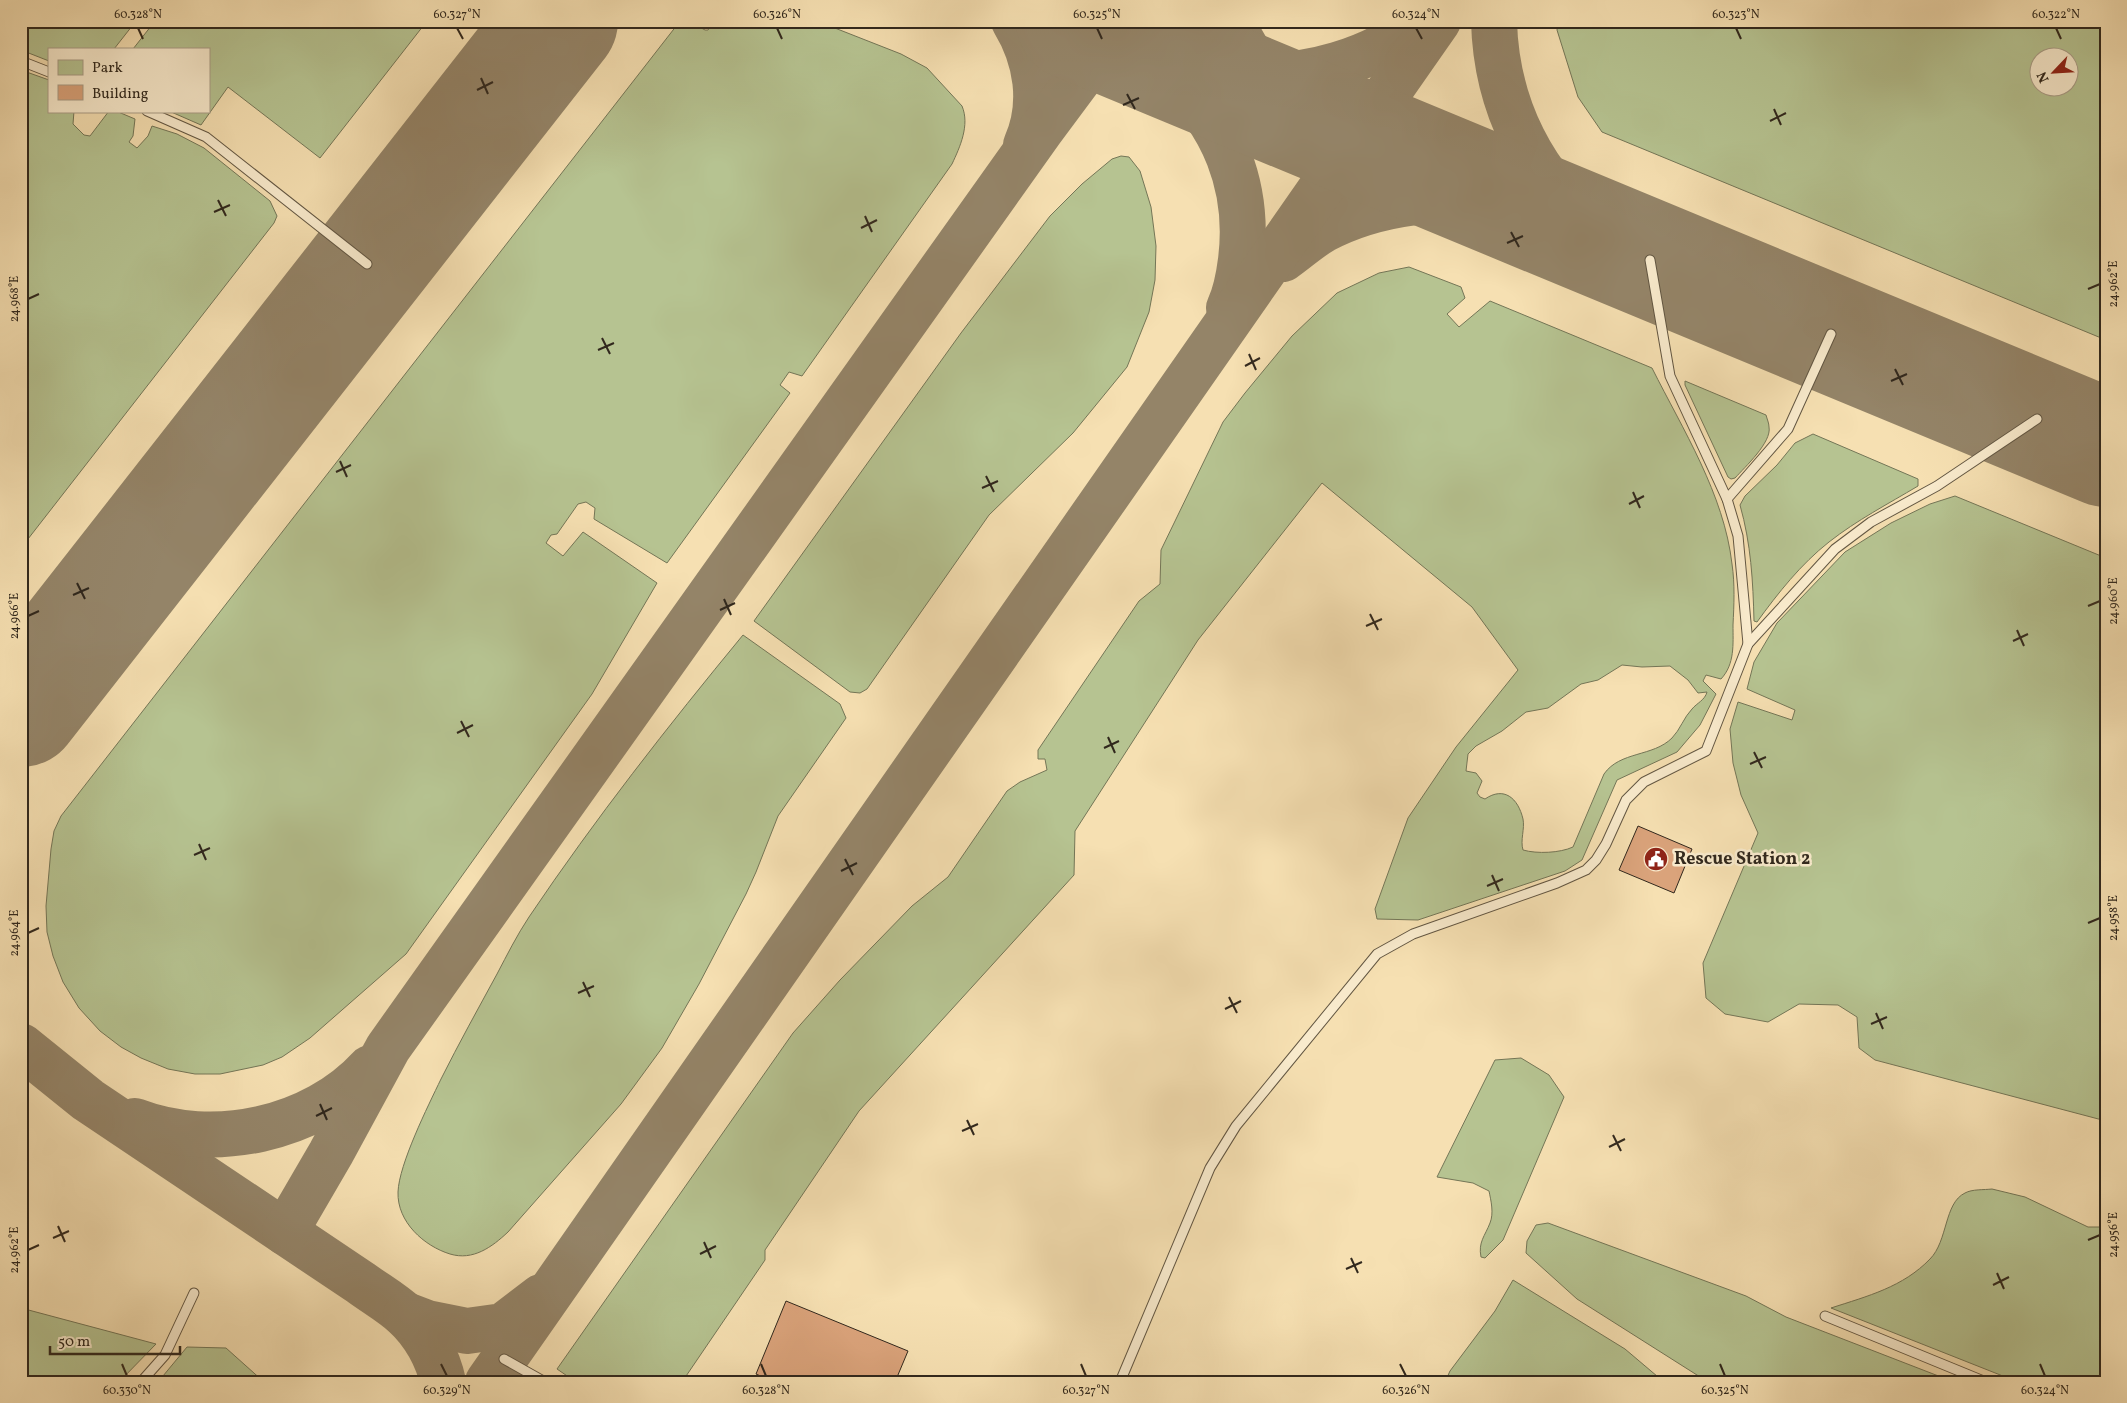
<svg xmlns="http://www.w3.org/2000/svg" width="2127" height="1403" font-family="Vollkorn,serif">
  <rect width="100%" height="100%" fill="#f6e0b2"/>
  <filter id="stains"><feTurbulence type="fractalNoise" baseFrequency=".004" numOctaves="4"/><feColorMatrix values="0 0 0 0 .2 0 0 0 0 .09 0 0 0 0 .02 0 0 0 .5 -.17"/></filter>
  <radialGradient id="worn" r=".72"><stop offset=".6" stop-color="#630" stop-opacity="0"/><stop offset="1" stop-color="#630" stop-opacity=".3"/></radialGradient>
  <g fill="#b6c391" stroke="#747657" fill-rule="evenodd">
    <polygon points="21,21 136,21 114,49 49,49 49,61 21,50"/>
    <polygon points="155,21 427,21 320,158 228,87 201,125 169,111 209,111 209,49 133,49"/>
    <path d="M 683,21 L 697,21 L 696,25 L 705,30 L 708,30 L 712,24 L 710,21 L 817,21 L 901,54 L 927,68 L 962,106 C 970,125 960,147 952,164 L 802,376 L 789,372 L 780,385 L 790,393 L 667,563 L 594,519 L 595,508 L 586,502 L 578,504 L 557,534 L 551,535 L 546,543 L 563,556 L 583,532 L 657,583 L 592,694 L 406,954 L 310,1038 L 282,1057 L 263,1065 L 220,1074 L 195,1074 L 168,1069 L 141,1058 L 121,1047 L 100,1031 L 79,1008 L 63,982 L 53,956 L 47,932 L 46,906 L 51,849 L 54,831 L 61,816 L 677,25 Z"/>
    <path d="M 1558,21 L 2106,21 L 2106,340 L 1602,132 L 1578,97 L 1557,30 ZM 2040,58 L 2070,58 L 2070,88 L 2040,88 Z"/>
    <polygon points="21,70 49,80 49,111 74,111 73,124 84,135 90,136 109,111 116,111 135,119 133,136 129,142 137,148 148,136 152,126 177,134 204,148 270,201 277,216 274,223 21,548"/>
    <polygon points="1121,156 1129,157 1140,171 1151,207 1156,246 1155,280 1149,312 1127,367 1073,433 989,515 867,689 860,693 850,692 754,621 961,333 1050,216 1082,184 1112,159"/>
    <path d="M 1409,267 L 1461,287 L 1465,298 L 1447,314 L 1459,327 L 1490,301 L 1652,368 C 1683,430 1724,494 1732,564 C 1735,584 1734,605 1733,625 C 1733,644 1735,664 1721,679 L 1706,675 L 1703,681 L 1716,694 L 1700,725 L 1677,752 L 1617,780 L 1582,860 L 1565,871 L 1418,920 L 1377,919 L 1375,909 L 1408,818 L 1456,747 L 1518,670 L 1472,607 L 1322,483 L 1198,640 L 1075,831 L 1074,875 L 859,1111 L 765,1250 L 765,1260 L 682,1382 L 576,1382 L 557,1369 L 793,1033 L 840,980 L 912,906 L 948,877 L 1007,791 L 1020,782 L 1047,770 L 1045,759 L 1038,759 L 1038,750 L 1139,601 L 1160,584 L 1161,550 L 1223,422 L 1245,393 L 1292,336 L 1337,293 L 1379,273 ZM 1622,665 L 1642,667 L 1670,666 L 1688,680 L 1698,693 L 1707,692 C 1705,700 1697,703 1692,709 C 1684,717 1680,730 1672,738 C 1653,757 1620,751 1604,774 L 1573,847 C 1560,853 1537,854 1523,850 C 1520,840 1525,829 1523,819 C 1518,798 1504,786 1485,799 L 1480,797 L 1477,793 L 1482,781 L 1476,773 L 1466,771 L 1468,754 L 1476,746 L 1502,731 L 1526,712 L 1548,708 L 1581,684 L 1598,680 Z"/>
    <path d="M 1685,381 L 1766,415 C 1767,419 1769,423 1769,427 C 1772,442 1745,467 1735,478 L 1731,479 L 1728,477 L 1685,385 Z"/>
    <path d="M 1813,434 L 1918,479 L 1918,486 C 1888,504 1857,520 1829,542 C 1801,564 1778,593 1757,622 L 1754,621 C 1753,581 1751,544 1740,505 L 1745,496 L 1777,465 L 1795,443 Z"/>
    <polygon points="1955,496 2106,558 2106,1121 1875,1060 1859,1048 1857,1017 1838,1005 1799,1004 1768,1022 1725,1014 1706,998 1703,963 1758,833 1741,795 1733,763 1730,729 1738,702 1792,720 1795,710 1747,689 1754,662 1777,623 1845,552 1891,523 1930,504"/>
    <path d="M 743,635 L 840,704 L 846,718 L 778,816 L 756,872 L 746,894 L 699,984 L 662,1048 L 621,1104 L 508,1232 C 492,1247 473,1261 450,1254 C 424,1246 397,1222 398,1192 C 399,1164 428,1106 441,1079 C 459,1043 478,1009 497,974 C 507,955 517,935 529,917 C 595,819 668,726 743,635 Z"/>
    <path d="M 1521,1058 L 1549,1075 L 1564,1097 L 1503,1240 L 1485,1258 L 1481,1257 C 1478,1242 1485,1236 1490,1223 C 1494,1213 1491,1201 1489,1191 L 1473,1183 L 1437,1177 L 1495,1060 Z"/>
    <path d="M 1992,1189 L 2025,1197 L 2088,1227 L 2106,1227 L 2106,1382 L 2018,1382 L 1831,1308 C 1868,1296 1903,1287 1930,1259 C 1948,1241 1944,1203 1965,1193 C 1972,1189 1984,1190 1992,1189 Z"/>
    <polygon points="1548,1223 1746,1296 1786,1317 1954,1382 1708,1382 1577,1299 1526,1253 1527,1241 1536,1225"/>
    <polygon points="1513,1280 1625,1349 1664,1382 1445,1382 1450,1371 1495,1311"/>
    <polygon points="21,1308 156,1344 119,1382 21,1382"/>
    <polygon points="187,1347 226,1348 264,1382 158,1382"/>
  </g>
  <g fill="none" stroke-linecap="round" stroke-linejoin="round">
    <g stroke="#948468" stroke-width="46">
      <path d="M 1014,21 C 1037,59 1044,104 1026,145"/>
      <path d="M 1232,21 C 1257,78 1285,98 1336,128"/>
      <path d="M 1494,21 C 1496,104 1533,182 1601,231 C 1616,242 1634,250 1650,260"/>
      <path d="M 1086,26 C 1114,40 1144,52 1168,73 C 1224,121 1250,187 1241,260 C 1239,276 1236,293 1229,308"/>
      <path d="M 1149,51 C 1180,60 1211,70 1242,74 C 1304,81 1374,60 1422,21"/>
      <path d="M 1283,259 C 1296,250 1309,238 1323,230 C 1376,202 1448,193 1506,205 C 1522,209 1538,215 1554,220"/>
      <path d="M 21,1046 L 88,1100 L 361,1283 C 376,1294 392,1303 405,1315 C 424,1332 438,1358 443,1382"/>
      <path d="M 135,1121 C 213,1151 313,1130 370,1068"/>
      <polyline points="285,1232 331,1153 388,1048 1041,130 1122,21"/>
      <polyline points="406,1315 427,1323 467,1331 503,1326 541,1297"/>
      <polyline points="488,1382 1438,21"/>
    </g>
    <g stroke="#948468" stroke-width="118">
      <polyline points="1075,21 2106,448"/>
      <polyline points="21,708 559,21"/>
    </g>
  </g>
  <g fill="#daa37b" stroke="#31281d">
    <polygon points="1638,826 1692,849 1674,893 1619,870"/>
    <polygon points="786,1301 908,1351 895,1382 774,1382 756,1374"/>
  </g>
  <g fill="none" stroke-linecap="round" stroke-linejoin="round">
    <g stroke="#625642" stroke-width="11">
      <g id="lane">
        <polyline points="21,61 49,72"/>
        <polyline points="147,111 206,137 367,264"/>
        <polyline points="1650,260 1670,376 1727,499 1738,536 1748,644"/>
        <polyline points="1727,499 1788,429 1831,334"/>
        <polyline points="1825,1316 1986,1382"/>
        <polyline points="504,1359 545,1382"/>
        <polyline points="141,1382 165,1355 194,1293"/>
        <polyline points="1120,1382 1210,1168 1236,1126 1377,954 1413,934 1557,883 1586,870 1596,860 1606,844 1626,800 1644,782 1706,751 1748,644 1835,549 1871,522 1937,486 2037,419"/>
      </g>
    </g>
    <use href="#lane" stroke="#f9ebcd" stroke-width="9"/>
  </g>
  <path fill="none" stroke="#31281d" stroke-width="2" d="M 138,28 L 143,39M 457,28 L 463,39M 777,28 L 782,39M 1097,28 L 1102,39M 1416,28 L 1422,39M 1736,28 L 1741,39M 2056,28 L 2061,39M 481,78 L 488,94M 477,90 L 493,82M 1127,94 L 1135,109M 1123,105 L 1139,98M 1774,109 L 1781,125M 1770,121 L 1786,113M 218,200 L 226,216M 214,212 L 230,205M 865,216 L 872,232M 861,228 L 877,220M 1511,232 L 1519,247M 1507,243 L 1523,236M 2088,289 L 2100,284M 28,299 L 39,294M 602,338 L 610,354M 598,350 L 614,343M 1249,354 L 1256,370M 1245,366 L 1260,358M 1895,369 L 1903,385M 1891,381 L 1907,374M 340,461 L 347,477M 336,472 L 351,465M 986,476 L 994,492M 982,488 L 998,481M 1633,492 L 1640,508M 1629,504 L 1644,496M 77,583 L 85,599M 73,595 L 89,588M 724,599 L 731,615M 2088,606 L 2100,601M 720,610 L 735,603M 1370,614 L 1378,630M 28,616 L 39,611M 1366,626 L 1382,619M 2017,630 L 2024,646M 2013,641 L 2028,634M 461,721 L 469,737M 457,733 L 473,725M 1108,737 L 1115,753M 1104,748 L 1119,741M 1754,752 L 1762,768M 1750,764 L 1766,757M 199,844 L 206,860M 194,855 L 210,848M 845,859 L 853,875M 841,871 L 857,863M 1492,875 L 1499,891M 1487,886 L 1503,879M 2088,923 L 2100,918M 28,933 L 39,928M 583,982 L 590,997M 578,993 L 594,986M 1229,997 L 1237,1013M 1225,1009 L 1241,1001M 1876,1013 L 1883,1029M 1871,1024 L 1887,1017M 320,1104 L 327,1120M 316,1116 L 332,1108M 967,1120 L 974,1135M 962,1131 L 978,1124M 1613,1135 L 1621,1151M 1609,1147 L 1625,1139M 58,1226 L 65,1242M 53,1238 L 69,1231M 2088,1240 L 2100,1235M 704,1242 L 711,1258M 28,1250 L 39,1245M 700,1254 L 716,1246M 1351,1258 L 1358,1273M 1346,1269 L 1362,1262M 1997,1273 L 2004,1289M 1993,1285 L 2009,1277M 122,1364 L 127,1376M 441,1364 L 447,1376M 761,1364 L 766,1376M 1081,1364 L 1086,1376M 1400,1364 L 1406,1376M 1720,1364 L 1725,1376M 2040,1364 L 2045,1376"/>
  <defs>
    <g id="civic-disc" transform="scale(1.25)"><circle r="9.5" fill="#8f2418" stroke="#f9ebcd"/><path d="M-.6-6.5H3V-4.5H.6V-3L4-1V1h2V6H-6V1h2V-1L-.6-3ZM-1.2 2.5V6h2.4V2.5Z" fill="#fff"/></g>
  </defs>
  <g fill-rule="evenodd">
    <use href="#civic-disc" x="1656" y="859"/>
  </g>
  <g text-anchor="middle" dominant-baseline="central" stroke-width="5" stroke-linejoin="round" paint-order="stroke">
    <g font-size="18" font-weight="bold" fill="#31281d" stroke="#f9ebcd" text-anchor="start">
      <text x="1674" y="859">Rescue Station 2</text>
    </g>
  </g>
  <rect width="2127" height="1403" fill="none" stroke="#f6e0b2" stroke-width="55"/>
  <rect x="48" y="48" width="162" height="65" fill="#f9ebcd" stroke="#a99d87"/>
  <rect x="58" y="60" width="25" height="15" fill="#b6c391" stroke="#a99d87"/>
  <text x="92" y="72" font-size="15" fill="#31281d">Park</text>
  <rect x="58" y="85" width="25" height="15" fill="#daa37b" stroke="#a99d87"/>
  <text x="92" y="98" font-size="15" fill="#31281d">Building</text>
  <g transform="translate(2054 72) rotate(245)"><circle r="24" fill="#f9ebcd" stroke="#a99d87"/>
  <path d="M0-4L9 19L0 12L-9 19Z" fill="#8f2418"/>
  <text y="-8" font-size="14" font-weight="bold" text-anchor="middle" fill="#31281d">N</text>
  </g>
  <path d="M50 1346v8h130v-8" fill="none" stroke="#31281d" stroke-width="2.5"/>
  <text x="58" y="1346" font-size="15" fill="#31281d" stroke="#f9ebcd" stroke-width="4" paint-order="stroke">50 m</text>
  <rect x="28" y="28" width="2072" height="1348" fill="none" stroke="#31281d" stroke-width="2"/>
  <g font-size="12" text-anchor="middle" fill="#31281d">
    <text x="138" y="18">60.328°N</text>
    <text x="457" y="18">60.327°N</text>
    <text x="777" y="18">60.326°N</text>
    <text x="1097" y="18">60.325°N</text>
    <text x="1416" y="18">60.324°N</text>
    <text x="1736" y="18">60.323°N</text>
    <text x="2056" y="18">60.322°N</text>
    <text transform="translate(2113 284) rotate(-90)" y="4">24.962°E</text>
    <text transform="translate(14 299) rotate(-90)" y="4">24.968°E</text>
    <text transform="translate(2113 601) rotate(-90)" y="4">24.960°E</text>
    <text transform="translate(14 616) rotate(-90)" y="4">24.966°E</text>
    <text transform="translate(2113 918) rotate(-90)" y="4">24.958°E</text>
    <text transform="translate(14 933) rotate(-90)" y="4">24.964°E</text>
    <text transform="translate(2113 1235) rotate(-90)" y="4">24.956°E</text>
    <text transform="translate(14 1250) rotate(-90)" y="4">24.962°E</text>
    <text x="127" y="1394">60.330°N</text>
    <text x="447" y="1394">60.329°N</text>
    <text x="766" y="1394">60.328°N</text>
    <text x="1086" y="1394">60.327°N</text>
    <text x="1406" y="1394">60.326°N</text>
    <text x="1725" y="1394">60.325°N</text>
    <text x="2045" y="1394">60.324°N</text>
  </g>
  <rect width="100%" height="100%" filter="url(#stains)"/>
  <rect width="100%" height="100%" fill="url(#worn)"/>
</svg>
